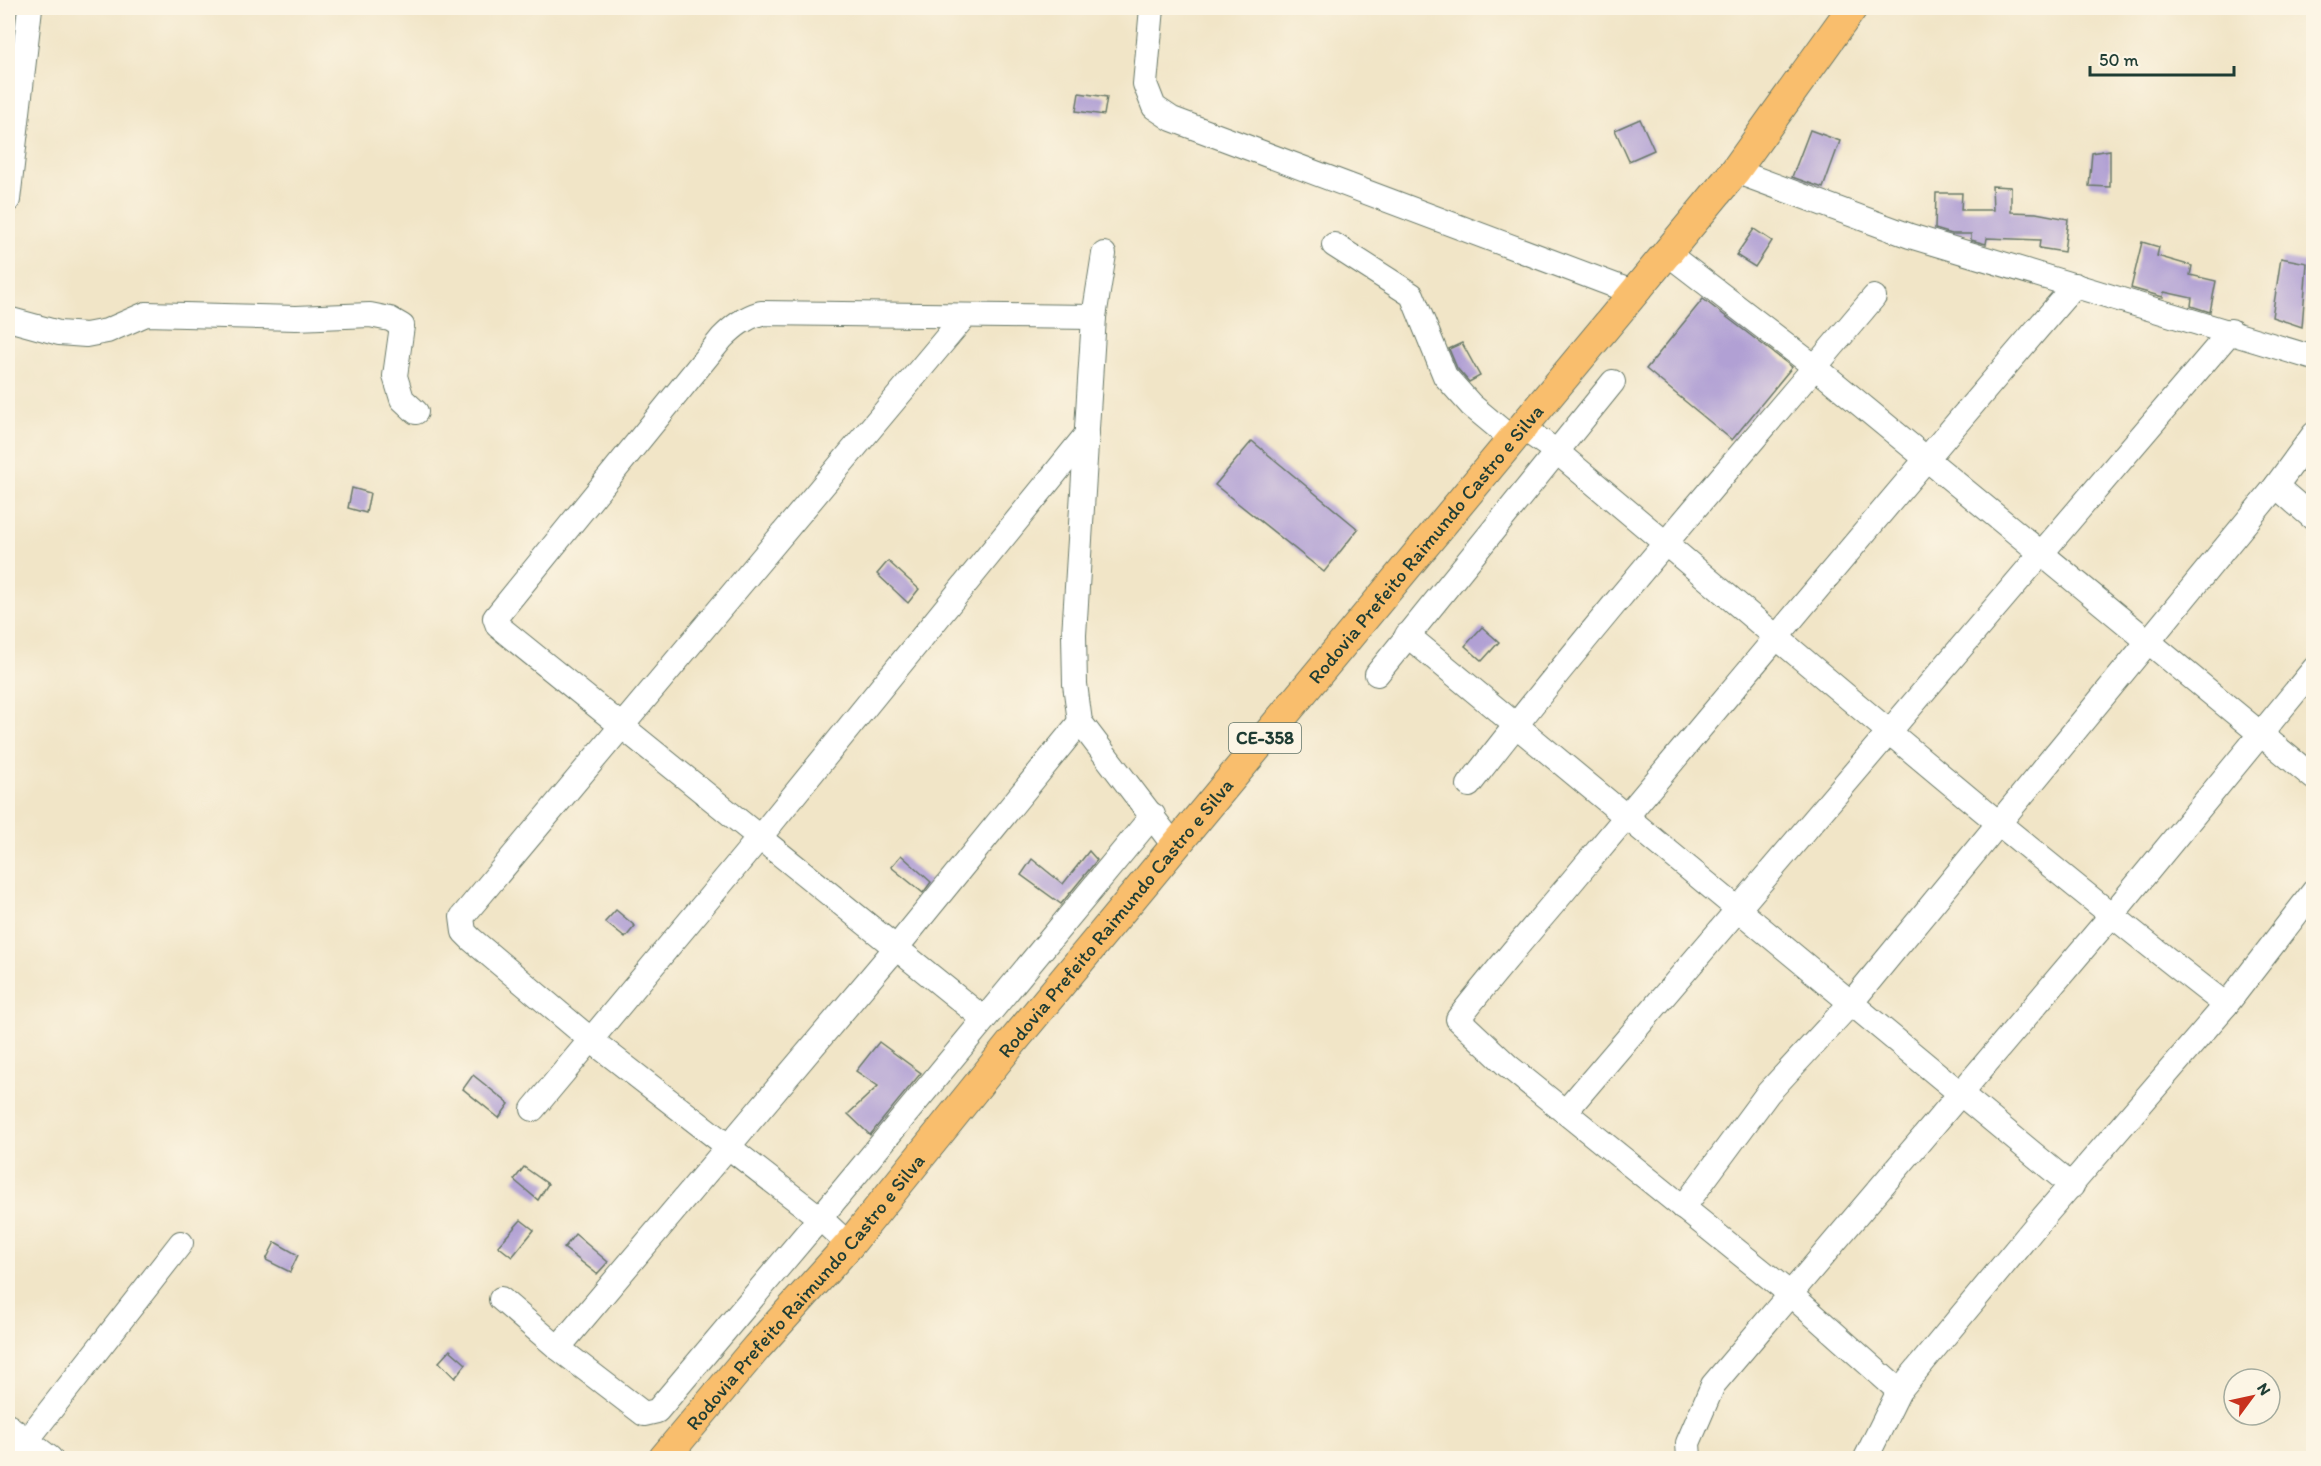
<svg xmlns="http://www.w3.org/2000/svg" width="2321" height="1466" font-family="Itim,sans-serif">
  <rect width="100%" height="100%" fill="#fcf5e5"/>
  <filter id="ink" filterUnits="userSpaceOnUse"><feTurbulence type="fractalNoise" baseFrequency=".0167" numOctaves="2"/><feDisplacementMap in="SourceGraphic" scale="12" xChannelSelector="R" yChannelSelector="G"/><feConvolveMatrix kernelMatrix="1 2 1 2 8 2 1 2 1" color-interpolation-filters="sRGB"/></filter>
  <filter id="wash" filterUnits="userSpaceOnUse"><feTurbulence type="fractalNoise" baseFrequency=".008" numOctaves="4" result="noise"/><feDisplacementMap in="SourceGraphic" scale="24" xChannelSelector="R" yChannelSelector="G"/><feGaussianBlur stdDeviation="1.35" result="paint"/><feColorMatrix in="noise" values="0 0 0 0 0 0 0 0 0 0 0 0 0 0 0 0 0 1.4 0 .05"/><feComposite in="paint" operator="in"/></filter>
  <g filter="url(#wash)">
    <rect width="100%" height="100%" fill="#f1e5c7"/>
    <g id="blocks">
      <g fill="#b1a0d4">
        <polygon points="1079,93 1107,97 1104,115 1076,111"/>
        <polygon points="1640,119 1654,150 1629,161 1615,130"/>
        <polygon points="1810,130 1840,141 1823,188 1792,177"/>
        <polygon points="2110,150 2110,187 2089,186 2092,153"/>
        <polygon points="1992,186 2011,187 2011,212 2036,213 2068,219 2064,252 2039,248 2040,240 1987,238 1986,244 1971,240 1971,234 1952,234 1935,229 1936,193 1962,193 1961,210 1993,210"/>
        <polygon points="1754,229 1772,241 1755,267 1736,255"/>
        <polygon points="2142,242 2159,247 2157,256 2192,266 2190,275 2216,281 2210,312 2191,306 2192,298 2164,292 2163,297 2131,288"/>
        <polygon points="2281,258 2307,263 2302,327 2272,317"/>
        <polygon points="1703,299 1792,367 1732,440 1646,369"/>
        <polygon points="1462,343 1480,376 1469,382 1457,368 1449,349"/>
        <polygon points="1252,441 1358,529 1324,572 1215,485"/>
        <polygon points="352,488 370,493 366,513 348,508"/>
        <polygon points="888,561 919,589 908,603 877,574"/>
        <polygon points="1482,627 1499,642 1482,661 1465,646"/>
        <polygon points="1089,851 1097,860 1061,904 1021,875 1032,859 1063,884"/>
        <polygon points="901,855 931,882 923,893 891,867"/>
        <polygon points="616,910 635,926 625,938 605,922"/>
        <polygon points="879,1042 921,1073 870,1135 848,1114 878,1086 856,1071"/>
        <polygon points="473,1075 509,1104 499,1118 463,1089"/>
        <polygon points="524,1167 548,1184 538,1200 514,1180"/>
        <polygon points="521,1220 534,1230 512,1257 498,1246"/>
        <polygon points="575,1234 608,1262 597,1274 564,1248"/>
        <polygon points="275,1242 298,1255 290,1272 266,1260"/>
        <polygon points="450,1350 466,1364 455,1378 439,1362"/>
      </g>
    </g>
  </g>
  <g filter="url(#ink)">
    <use href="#blocks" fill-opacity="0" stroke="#687867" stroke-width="1.5"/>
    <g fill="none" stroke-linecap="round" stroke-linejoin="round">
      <g stroke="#687867" stroke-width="26">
        <g id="minor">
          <polyline points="1152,8 1145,84 1154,107 1172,119 1632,292"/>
          <polyline points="1735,171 1910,236 2314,358"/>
          <polyline points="8,200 30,8"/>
          <polyline points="1334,245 1412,295 1445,376 1471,405 1513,440"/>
          <polyline points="1667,253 1815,367 2314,778"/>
          <polyline points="1104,254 1094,317 1074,635 1075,684 1080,722 1176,848"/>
          <polyline points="8,319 59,333 86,335 107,331 146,314 296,318 370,315 390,319 402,326 395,376 402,399 416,412"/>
          <path d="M 1523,428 L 1557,452 C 1779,638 1997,828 2226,1005"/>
          <polyline points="2276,486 2314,519"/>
          <polyline points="1407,635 2072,1186"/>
          <polyline points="1377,674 1613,382"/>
          <path d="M 1469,785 C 1598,618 1738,459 1874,297"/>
          <path d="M 984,1019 L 498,626 L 495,618 L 722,338 C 734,326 744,318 761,313 L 1094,317"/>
          <polyline points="533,1109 760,837 1087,434"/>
          <polyline points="1565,1112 2231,331"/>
          <polyline points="1683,1208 1768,1093 1851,1003 2276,486 2314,434"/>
          <polyline points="849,1245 820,1218 591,1040 471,939 464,932 462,917 964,317"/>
          <polyline points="501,1299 558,1348 644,1414 657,1411 820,1218 1153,815"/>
          <polyline points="558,1348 896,948 1080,722"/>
          <path d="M 1899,1391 L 1789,1293 L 1508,1066 L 1458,1019 C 1498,967 1542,918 1584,867 C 1747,673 1909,477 2075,285"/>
          <polyline points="8,1426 50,1458"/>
          <polyline points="13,1458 181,1243"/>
          <polyline points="1689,1458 1688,1443 1713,1385 2111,916 2314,669"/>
          <polyline points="1866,1458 1899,1391 2034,1228 2226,1005 2314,891"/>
        </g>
      </g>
      <g stroke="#687867" stroke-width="32">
        <g id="major">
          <path id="s1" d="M 664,1458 L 757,1347 L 849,1245 L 1010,1045 L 1735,171 L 1852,8"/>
        </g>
      </g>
      <use href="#minor" stroke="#fff" stroke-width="24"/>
      <use href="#major" stroke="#f9be6d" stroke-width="30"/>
    </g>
  </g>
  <g text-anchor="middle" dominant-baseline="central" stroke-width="5" stroke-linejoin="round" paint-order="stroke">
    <rect fill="#fcf5e5" stroke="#617469" stroke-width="1.5" x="1229" y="723" width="72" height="30" rx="4.5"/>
    <g font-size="18" font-weight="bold" fill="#1f3d34">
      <text x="1265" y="738">CE-358</text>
    </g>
    <g font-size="20" fill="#1f3d34" stroke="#fcf5e5">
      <text stroke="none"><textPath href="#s1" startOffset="1190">Rodovia Prefeito Raimundo Castro e Silva</textPath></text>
      <text stroke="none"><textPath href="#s1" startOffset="704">Rodovia Prefeito Raimundo Castro e Silva</textPath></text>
      <text stroke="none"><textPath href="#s1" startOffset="218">Rodovia Prefeito Raimundo Castro e Silva</textPath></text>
    </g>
  </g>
  <rect width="2321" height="1466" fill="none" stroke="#fcf5e5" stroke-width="30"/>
  <g transform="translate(2252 1397) rotate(57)"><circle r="28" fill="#fcf5e5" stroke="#a4ab9e" stroke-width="1.5"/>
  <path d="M0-4.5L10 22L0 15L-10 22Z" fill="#c8321e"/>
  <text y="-9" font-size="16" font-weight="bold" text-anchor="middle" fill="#1f3d34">N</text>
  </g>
  <path d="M2090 66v9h144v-9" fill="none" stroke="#1f3d34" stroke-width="3"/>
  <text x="2099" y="66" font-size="18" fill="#1f3d34" stroke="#fcf5e5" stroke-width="4.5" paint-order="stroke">50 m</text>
</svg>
